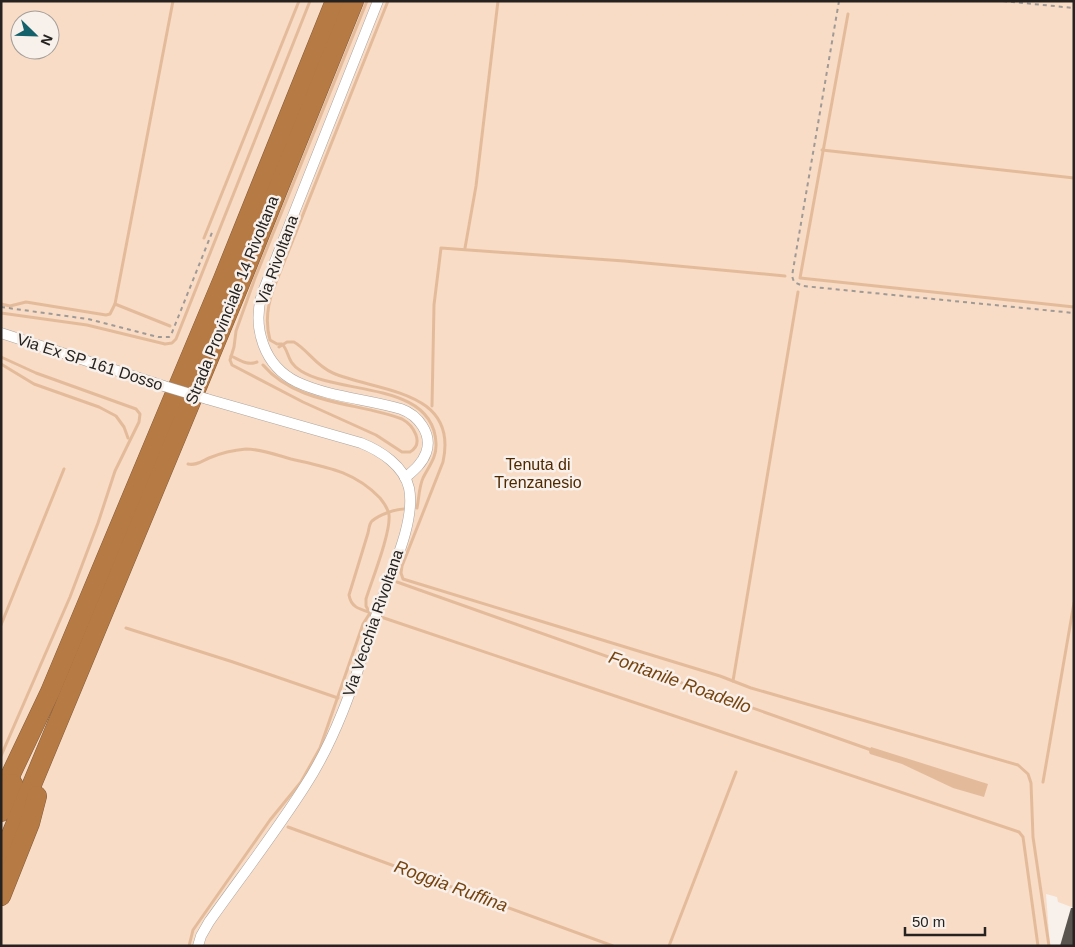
<svg xmlns="http://www.w3.org/2000/svg" width="1075" height="947" font-family="Arial,sans-serif">
  <rect width="100%" height="100%" fill="#f8f0ea"/>
  <path fill="#f8dcc6" fill-rule="evenodd" d="M 1,1 L 1074,1 L 1074,908 L 1058,902 L 1057,897 L 1046,894 L 1050,946 L 1,946 ZM 20,20 L 50,20 L 50,50 L 20,50 Z"/>
  <polygon fill="#e4bb9a" points="871,747 988,784 984,797 953,788 902,764 870,754 869,752"/>
  <g fill="none" stroke-linecap="round" stroke-linejoin="round">
    <g stroke="#e4bb9a" stroke-width="3">
      <path d="M 388,1 L 273,290 C 267,307 265,322 270,340 L 277,344 L 282,344 C 290,352 286,362 301,371 C 339,395 433,381 436,443 C 437,457 429,466 423,478 C 419,487 419,498 417,508"/>
      <polyline points="848,14 800,278 1074,307"/>
      <polyline points="822,150 1074,178"/>
      <polyline points="204,238 299,1"/>
      <polyline points="465,248 476,186 498,1"/>
      <polyline points="1,304 10,306 26,302 106,315 110,314 115,304 173,1"/>
      <polyline points="115,304 170,326"/>
      <polyline points="1,313 87,325 165,344 172,343 176,339 310,1"/>
      <path d="M 279,347 L 287,342 L 294,342 C 308,350 316,366 333,373 C 377,392 459,389 443,462 L 402,566 L 401,573 L 403,579 L 720,676 L 751,688 L 1018,765 L 1028,774 L 1031,783 L 1033,837 L 1049,946"/>
      <path d="M 231,356 C 240,360 247,366 257,362"/>
      <polyline points="1,357 36,373 136,409 140,414 139,422 115,471 98,523 70,597 1,756"/>
      <polyline points="1,364 34,384 99,407 116,416 124,427 128,438"/>
      <path d="M 263,365 C 297,405 357,402 402,419 C 413,425 425,443 410,452 L 402,452 L 376,435 L 303,402 L 232,365 L 230,360 L 234,347 L 236,331 L 255,278 L 367,1"/>
      <polyline points="432,406 434,305 441,248 624,261 785,276"/>
      <path d="M 188,464 C 196,466 202,461 209,458 C 221,453 234,450 246,449 C 261,449 277,455 291,459 C 326,467 354,471 380,498 C 384,503 388,508 389,515 C 391,532 372,580 366,599 L 366,606 L 370,613"/>
      <polyline points="397,582 874,751"/>
      <path d="M 369,612 C 359,609 351,607 349,595 L 368,533 C 369,529 369,524 372,521 C 379,515 395,509 404,509"/>
      <polyline points="381,617 1019,832 1023,837 1038,946"/>
      <polyline points="1,625 64,469"/>
      <polyline points="126,628 233,662 338,698"/>
      <polyline points="733,681 798,292"/>
      <polyline points="1043,782 1074,603"/>
      <polyline points="288,827 613,946"/>
      <polyline points="189,946 193,930 270,820 301,782 320,748 363,624 370,613"/>
      <polyline points="669,946 736,772"/>
    </g>
  </g>
  <polygon fill="#5b5550" points="1071,908 1074,908 1074,946 1060,946"/>
  <g fill="none" stroke-linecap="round" stroke-linejoin="round">
    <g stroke="#aba49e" stroke-width="11">
      <g id="street">
        <path d="M 378,1 L 262,294 C 252,328 264,366 297,382 C 329,397 367,399 401,409 C 418,415 433,434 426,453 C 422,464 413,471 405,478"/>
        <polyline points="1,333 164,386"/>
        <path d="M 198,946 L 201,936 L 209,922 C 241,877 275,833 305,786 C 341,731 359,666 380,604 C 391,572 416,521 409,488 C 404,466 381,451 361,443 L 207,399"/>
      </g>
    </g>
    <g stroke="#835b38" stroke-width="20">
      <g id="highway">
        <polyline points="1,795 50,692 223,279 335,1"/>
        <polyline points="1,812 13,784"/>
        <polyline points="1,859 239,286 354,1"/>
        <polyline points="1,896 30,823 37,796"/>
      </g>
    </g>
    <g stroke="#a09a96" stroke-width="2" stroke-dasharray="4 4" stroke-linecap="butt">
      <polyline points="839,1 793,270 792,276 794,282 803,286 1074,313"/>
      <polyline points="1003,1 1074,8"/>
      <polyline points="1,307 88,319 158,337 169,337 171,335 213,230"/>
    </g>
    <use href="#street" stroke="#fff" stroke-width="10"/>
    <use href="#highway" stroke="#b67a45" stroke-width="19"/>
    <g stroke="#aba49e" stroke-width="11" stroke-linecap="butt">
      <polyline id="street-bridge" points="164,386 207,399"/>
    </g>
    <use href="#street-bridge" stroke="#fff" stroke-width="10"/>
  </g>
  <g text-anchor="middle" dominant-baseline="central" stroke-width="5" stroke-linejoin="round" paint-order="stroke">
    <g font-size="16" fill="#252220" stroke="#f8f0ea">
      <text transform="translate(277 260) rotate(-70)">Via Rivoltana</text>
      <text transform="translate(232 300) rotate(-68)">Strada Provinciale 14 Rivoltana</text>
      <text transform="translate(90 362) rotate(18)">Via Ex SP 161 Dosso</text>
      <text transform="translate(373 623) rotate(-71)">Via Vecchia Rivoltana</text>
    </g>
    <g font-size="16" fill="#4e2800" stroke="#f8f0ea">
      <text x="538" y="464">Tenuta di<tspan x="538" dy="18">Trenzanesio</tspan></text>
    </g>
    <g font-size="18" font-style="italic" fill="#77430e" stroke="#f8f0ea">
      <text transform="translate(680 682) rotate(20)">Fontanile Roadello</text>
      <text transform="translate(451 886) rotate(20)">Roggia Ruffina</text>
    </g>
  </g>
  <rect width="1075" height="947" fill="none" stroke="#252220" stroke-width="5"/>
  <g transform="translate(35 35) rotate(113)"><circle r="24" fill="#f8f0ea" stroke="#a49e99"/>
  <path d="M0-4L9 19L0 12L-9 19Z" fill="#14616c"/>
  <text y="-8" font-size="14" font-weight="bold" text-anchor="middle" fill="#252220">N</text>
  </g>
  <path d="M905 927v8h80v-8" fill="none" stroke="#252220" stroke-width="2.5"/>
  <text x="912" y="927" font-size="15" fill="#252220" stroke="#f8f0ea" stroke-width="4" paint-order="stroke">50 m</text>
</svg>
